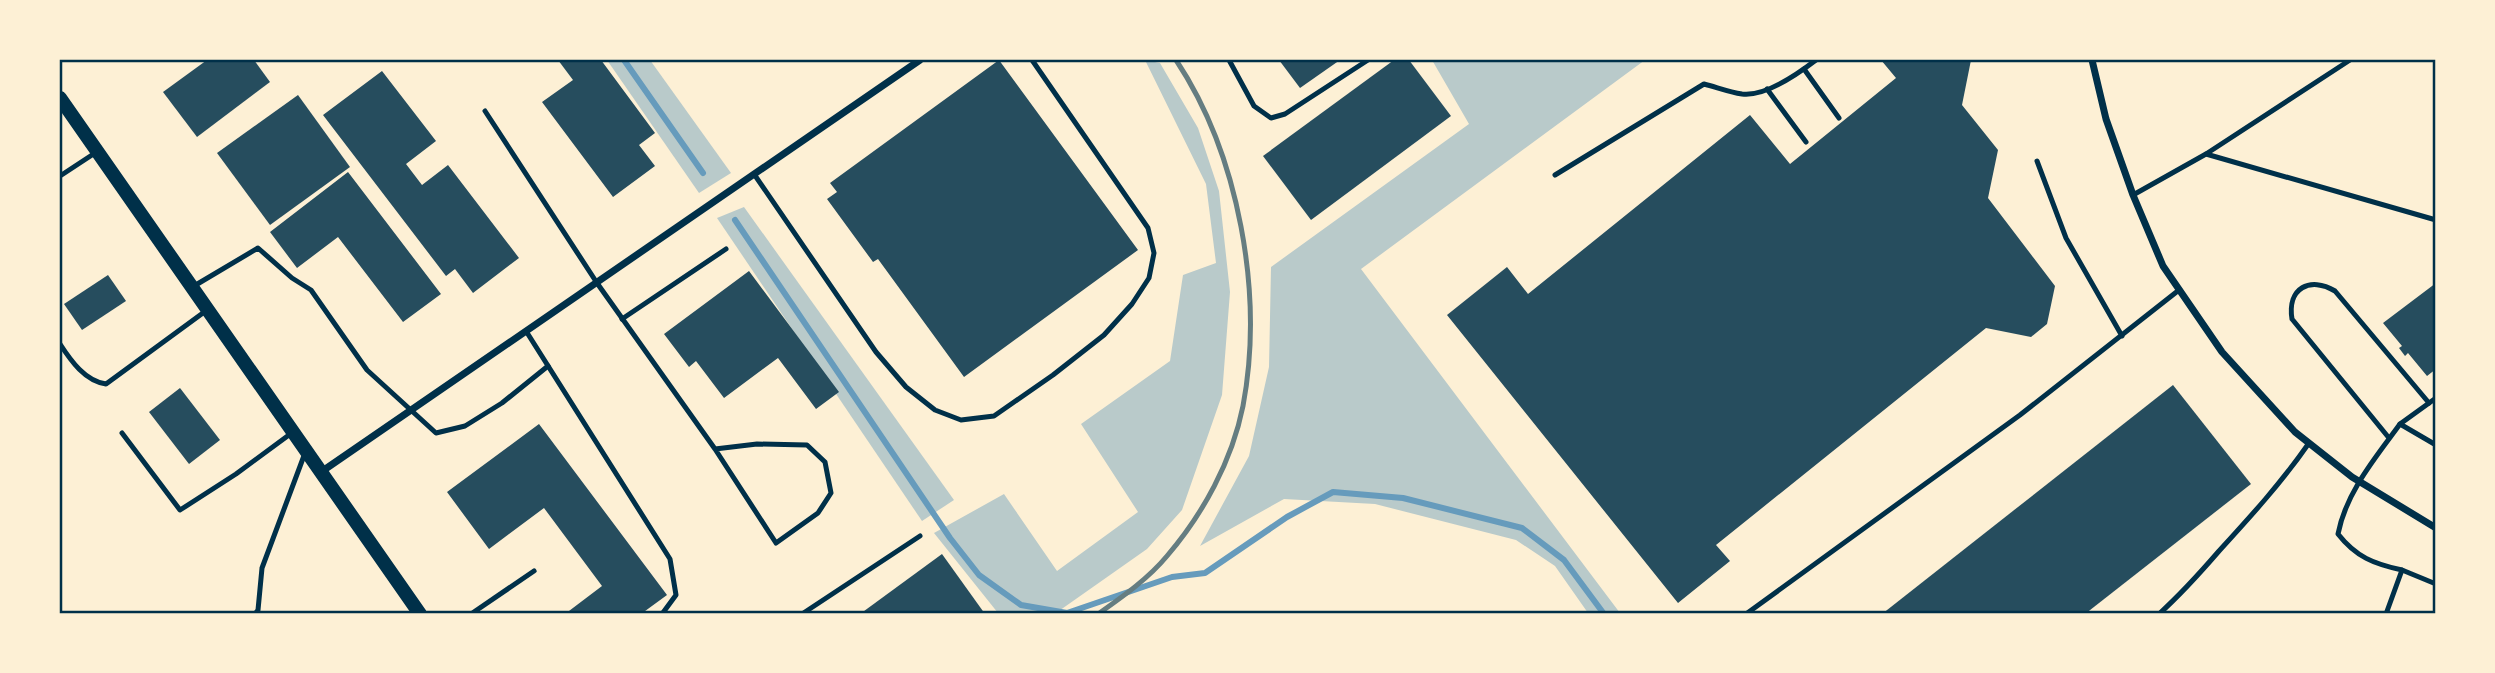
<svg xmlns="http://www.w3.org/2000/svg" width="2495" height="673" font-family="'Alegreya Sans',sans-serif">
  <rect width="100%" height="100%" fill="#fdf0d5"/>
  <g fill="#b9caca">
    <polygon points="607,60 650,60 731,173 699,193"/>
    <polygon points="1145,60 1160,63 1198,128 1219,191 1230,292 1222,395 1182,510 1147,549 1056,613 998,613 934,533 1004,494 1057,571 1138,512 1081,424 1170,361 1183,275 1216,263 1206,184"/>
    <polygon points="1432,60 1645,60 1361,269 1620,613 1588,613 1555,566 1516,540 1375,504 1284,499 1200,546 1249,456 1269,367 1271,267 1469,124"/>
    <polygon points="744,207 954,500 922,521 717,218"/>
  </g>
  <g fill="none" stroke-linecap="round" stroke-linejoin="round">
    <g stroke="#669bbc" stroke-width="6">
      <polyline points="624,60 703,173"/>
      <polyline points="735,220 950,538 979,575 1021,605 1067,613 1172,577 1205,573 1287,517 1333,492 1403,498 1522,528 1564,560 1604,614"/>
    </g>
  </g>
  <g fill="#264d5e">
    <polygon points="207,60 254,60 270,82 197,137 163,92"/>
    <polygon points="558,60 601,60 655,133 639,145 655,166 613,197 542,102 573,80"/>
    <polygon points="999,60 1138,250 964,377 878,259 873,262 827,199 837,192 830,183"/>
    <polygon points="1279,60 1340,60 1300,88"/>
    <polygon points="1394,60 1409,60 1451,116 1311,220 1263,156"/>
    <polygon points="1881,60 1971,60 1962,105 1998,150 1988,198 2055,286 2047,324 2031,337 1986,328 1716,545 1730,561 1678,603 1447,315 1507,267 1528,294 1750,115 1790,164 1896,78"/>
    <polygon points="382,71 436,141 406,164 422,185 448,165 519,258 473,293 455,269 446,276 323,115"/>
    <polygon points="298,95 350,167 270,225 217,153"/>
    <polygon points="348,172 441,294 403,322 338,237 297,268 270,232"/>
    <polygon points="749,271 839,392 816,409 778,358 724,398 696,361 689,367 664,334"/>
    <polygon points="108,275 126,301 82,330 64,304"/>
    <polygon points="2436,283 2436,369 2427,376 2408,353 2405,356 2399,348 2402,346 2383,323"/>
    <polygon points="2173,385 2251,484 2085,614 1882,614"/>
    <polygon points="180,388 220,440 189,464 149,412"/>
    <polygon points="539,424 667,595 641,614 565,614 602,586 544,508 489,549 447,492"/>
    <polygon points="942,554 985,614 860,614"/>
  </g>
  <g fill="none" stroke-linecap="round" stroke-linejoin="round">
    <g stroke="#003049" stroke-width="5">
      <polyline points="1229,60 1254,106 1271,118 1285,114 1368,60"/>
      <polyline points="1804,69 1839,118"/>
      <polyline points="1767,89 1806,142"/>
      <polyline points="485,111 597,283 715,449 757,444 807,445 825,462 831,493 818,513 776,543 715,449"/>
      <polyline points="2206,154 2436,220"/>
      <polyline points="2037,161 2066,238 2122,336"/>
      <polyline points="754,174 876,352 906,387 935,410 961,420 994,416 1053,375 1104,335 1132,304 1149,278 1154,253 1148,228 1032,60"/>
      <path d="M 1555,175 L 1704,84 C 1716,87 1729,92 1742,94 C 1765,97 1799,73 1816,60"/>
      <polyline points="60,176 95,153"/>
      <polyline points="2133,195 2206,154 2350,60"/>
      <polyline points="194,286 258,248 292,278 311,290 367,370 436,433 465,426 502,403 548,366"/>
      <polyline points="622,319 726,249"/>
      <polyline points="526,331 670,559 676,595 662,614"/>
      <path d="M 60,344 C 71,361 85,381 106,384 L 207,310"/>
      <polyline points="2400,424 2436,398"/>
      <polyline points="122,433 180,510 236,474 293,432"/>
      <path d="M 2389,438 L 2292,319 C 2287,288 2310,276 2335,291 L 2429,403"/>
      <polyline points="2402,570 2436,584"/>
      <polyline points="255,614 258,610 262,568 305,453"/>
      <polyline points="471,614 534,571"/>
      <polyline points="802,614 920,536"/>
      <polyline points="1746,614 2020,415 2179,290"/>
      <path d="M 2159,614 C 2181,594 2200,573 2219,551 C 2251,516 2282,482 2309,443"/>
      <path d="M 2386,614 L 2402,570 C 2374,564 2356,557 2338,534 C 2346,492 2376,457 2400,424 L 2436,445"/>
    </g>
    <g stroke="#003049" stroke-width="7">
      <polyline points="2092,60 2106,119 2133,195 2163,266 2222,352 2295,432 2352,477 2436,528"/>
      <polyline points="321,472 920,60"/>
    </g>
    <polyline stroke="#003049" stroke-width="14" points="60,98 420,614"/>
    <path stroke="#657d81" stroke-width="5" d="M 1098,614 C 1122,597 1148,579 1167,556 C 1203,514 1232,461 1243,406 C 1264,294 1239,155 1176,60"/>
  </g>
  <rect width="2495" height="673" fill="none" stroke="#fdf0d5" stroke-width="122"/>
  <rect x="61" y="61" width="2373" height="551" fill="none" stroke="#003049" stroke-width="2.5"/>
</svg>
